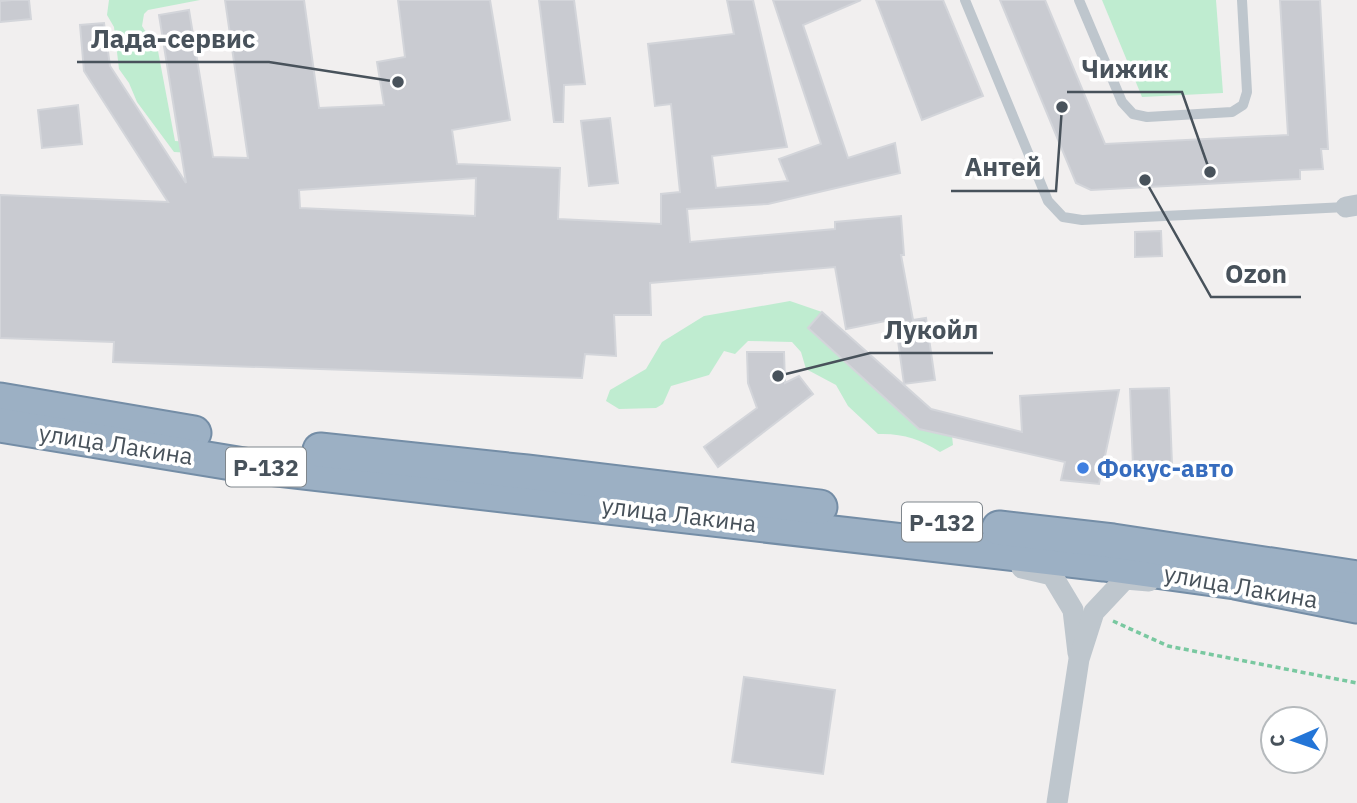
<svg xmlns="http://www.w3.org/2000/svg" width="1357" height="803" font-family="'IBM Plex Sans',sans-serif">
  <rect width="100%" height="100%" fill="#f1efef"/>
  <g fill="#bfecd0">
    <polygon points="109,0 200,0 148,10 144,14 142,26 158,51 175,141 203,143 209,154 174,152 137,102 129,83 119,69 114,27 107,15"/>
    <polygon points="1102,0 1216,0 1223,93 1142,97"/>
    <path d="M 790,301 L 822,312 L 952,436 L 953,445 L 940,452 C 920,439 902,433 878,434 L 848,406 L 836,385 L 806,369 L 801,352 L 792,342 L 748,341 L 735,354 L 724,351 L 709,375 L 671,386 L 663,404 L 656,408 L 619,409 L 606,401 L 610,390 L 646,369 L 662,342 L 704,316 Z"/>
  </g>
  <g fill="#c9cbd1" stroke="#d3d5da" stroke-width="2" fill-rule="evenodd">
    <polygon points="12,0 29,0 31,19 0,22 0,1"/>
    <path d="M 225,0 L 304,0 L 319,108 L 384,105 L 377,62 L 405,57 L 398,0 L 490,0 L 510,120 L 452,130 L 457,164 L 560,168 L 558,219 L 661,224 L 661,194 L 680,192 L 671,104 L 655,106 L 648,44 L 734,34 L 727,0 L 753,0 L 787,147 L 712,156 L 716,188 L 788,181 L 779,159 L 821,144 L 773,0 L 861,0 L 803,25 L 848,158 L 895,143 L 900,173 L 768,204 L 687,209 L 690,242 L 835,229 L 835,222 L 901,216 L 904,255 L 901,255 L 913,320 L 926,318 L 935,380 L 904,384 L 895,319 L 846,329 L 835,267 L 650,283 L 651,315 L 614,315 L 616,356 L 585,354 L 582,378 L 113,362 L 114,342 L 0,338 L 0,195 L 168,202 L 84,71 L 80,25 L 104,23 L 110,66 L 186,183 L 159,15 L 189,10 L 213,157 L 248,158 ZM 476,178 L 475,216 L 300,208 L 299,190 Z"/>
    <polygon points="539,0 574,0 585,84 564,85 563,122 554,122"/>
    <polygon points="876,0 943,0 983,96 922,120"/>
    <polygon points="1000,0 1045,0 1105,144 1288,135 1280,0 1320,0 1328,149 1321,149 1323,169 1300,170 1300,179 1091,190 1076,183"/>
    <polygon points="78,105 82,144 42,148 38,110"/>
    <polygon points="610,118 618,183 589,186 581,121"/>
    <polygon points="1161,231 1162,256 1135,257 1135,232"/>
    <polygon points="822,312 931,409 1022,432 1020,396 1119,390 1099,484 1061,480 1065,462 919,429 808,328"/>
    <polygon points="747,352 784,352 785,383 799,376 813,394 718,467 704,447 757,408 748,383"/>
    <polygon points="1169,388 1172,464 1133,466 1130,389"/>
    <polygon points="744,677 835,690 823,774 732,762"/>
  </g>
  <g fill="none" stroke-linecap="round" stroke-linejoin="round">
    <g stroke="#748da6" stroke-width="37">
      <g id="trunk">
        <polyline points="0,400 194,433"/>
        <polyline points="0,425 250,466 1104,564 1235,582 1357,606"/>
        <polyline points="320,450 527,472 820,507"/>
        <polyline points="999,528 1113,541 1357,578"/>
      </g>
    </g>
    <polyline stroke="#79c8a0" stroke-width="3.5" stroke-dasharray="5 3.5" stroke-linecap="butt" points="1113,621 1168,646 1357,683"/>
    <g stroke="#bec6cd" stroke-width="10">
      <polyline points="965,0 1048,201 1063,217 1082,220 1346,207"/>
      <polyline points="1079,0 1122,102 1133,114 1147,117 1232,112 1243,105 1247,92 1242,0"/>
    </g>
    <g stroke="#bec6cd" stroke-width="21">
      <polyline points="1346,207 1357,205"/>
      <polyline points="1022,568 1052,575 1073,610 1078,653"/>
      <polyline points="1057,803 1079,659 1094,612 1125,579 1149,581"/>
    </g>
    <use href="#trunk" stroke="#9cb0c4" stroke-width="33"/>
  </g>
  <circle fill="#3f7fe0" stroke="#fff" stroke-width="2.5" cx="1083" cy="468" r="7"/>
  <g text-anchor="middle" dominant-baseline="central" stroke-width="7" stroke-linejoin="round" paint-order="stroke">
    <g fill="#fff" stroke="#7f868c" stroke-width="2">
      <rect x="226" y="447.5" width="80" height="39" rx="5"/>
      <rect x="902" y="502.5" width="80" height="39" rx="5"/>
    </g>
    <g font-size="23" font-weight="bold" fill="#48525b">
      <text x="266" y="467">Р-132</text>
      <text x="942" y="522">Р-132</text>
    </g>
    <g font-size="24" fill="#48525b" stroke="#fff">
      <text transform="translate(116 444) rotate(9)">улица Лакина</text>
      <text transform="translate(679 514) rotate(7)">улица Лакина</text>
      <text transform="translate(1241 586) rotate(10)">улица Лакина</text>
    </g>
    <g font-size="24" font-weight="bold" fill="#366cbe" stroke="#fff" text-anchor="start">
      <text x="1097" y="468">Фокус-авто</text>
    </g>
  </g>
  <path fill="none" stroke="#48525b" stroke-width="2.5" d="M398 82L269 62H77M1210 172L1182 92H1067M1062 107L1056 191H951M1145 180L1211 297H1301M778 376L870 353H993"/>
  <g fill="#48525b" stroke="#fff" stroke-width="2.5">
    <circle cx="398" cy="82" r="7"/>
    <circle cx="1210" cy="172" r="7"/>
    <circle cx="1062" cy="107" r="7"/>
    <circle cx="1145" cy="180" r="7"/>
    <circle cx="778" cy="376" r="7"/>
  </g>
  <g font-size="26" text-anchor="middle" font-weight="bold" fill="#48525b" stroke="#fff" stroke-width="7" stroke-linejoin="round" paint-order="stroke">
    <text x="173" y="48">Лада-сервис</text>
    <text x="1125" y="78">Чижик</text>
    <text x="1003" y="176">Антей</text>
    <text x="1256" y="283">Ozon</text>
    <text x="931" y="339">Лукойл</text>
  </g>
  <g transform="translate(1294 740) rotate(268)"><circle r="33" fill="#ffffff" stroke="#b6babd" stroke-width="2"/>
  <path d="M0-5L12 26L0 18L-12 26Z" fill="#2375d7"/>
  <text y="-10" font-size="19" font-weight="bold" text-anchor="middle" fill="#48525b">С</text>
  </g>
</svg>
